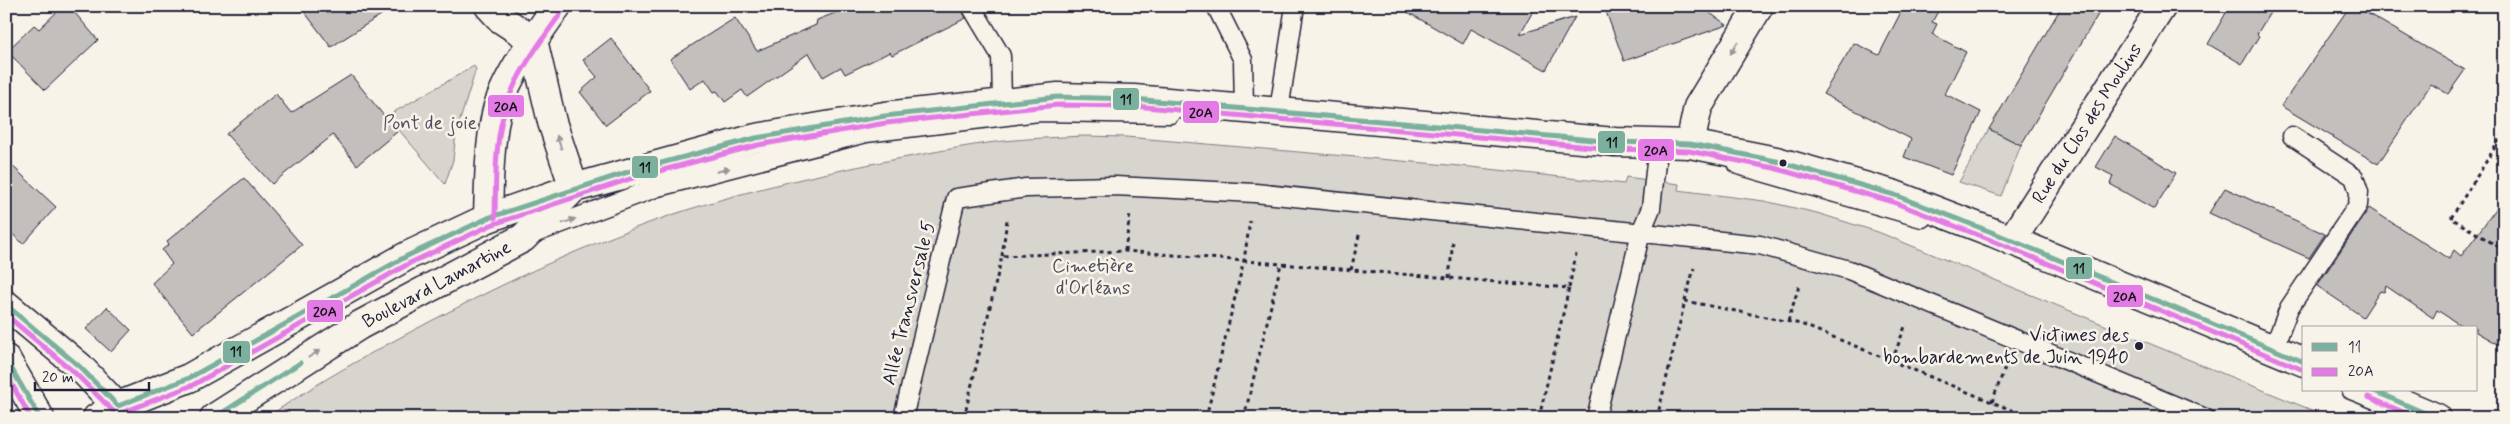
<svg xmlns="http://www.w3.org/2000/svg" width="2510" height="424" font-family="Mynerve,sans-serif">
  <rect width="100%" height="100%" fill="#f7f3e8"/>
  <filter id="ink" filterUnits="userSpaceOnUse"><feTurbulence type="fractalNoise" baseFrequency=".02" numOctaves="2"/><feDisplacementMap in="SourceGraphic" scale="10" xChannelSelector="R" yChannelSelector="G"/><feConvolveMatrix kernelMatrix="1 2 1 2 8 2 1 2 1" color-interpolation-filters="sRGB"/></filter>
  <g filter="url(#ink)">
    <g fill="#d8d5cf" stroke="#7d7c85">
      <polygon points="474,66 476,69 456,133 453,160 445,184 387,116"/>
      <polygon points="1989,129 2021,145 2001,196 1959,182"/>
      <path d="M 1085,136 L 1126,137 L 1471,167 L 1624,184 L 1626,177 L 1679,184 L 1678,190 L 1764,201 L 1817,213 L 1878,232 L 2331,418 L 266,418 C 319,381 376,350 433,320 C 493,289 554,259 617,235 C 707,199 803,177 897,159 C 936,152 976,143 1015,140 C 1038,138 1062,137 1085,136 Z"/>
    </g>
    <g fill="#c2bfbd" stroke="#22223b">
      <polygon points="63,6 69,6 98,40 45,90 7,51 34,25 39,29"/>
      <polygon points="300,6 395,6 331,47"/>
      <polygon points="853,6 960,6 966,18 892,55 890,52 845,74 841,67 823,77 809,53 747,97 742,90 725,102 717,91 714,92 705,79 690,89 670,59 735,18 757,51 816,25 817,20"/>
      <polygon points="1397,6 1536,6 1520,34 1575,17 1546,70 1471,29 1463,44"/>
      <polygon points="1604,6 1700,6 1727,25 1624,61"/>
      <polygon points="1904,6 1941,6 1932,22 1937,24 1932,34 1966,52 1945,94 1981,112 1951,175 1904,157 1911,139 1823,94 1854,43 1879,55"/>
      <polygon points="2062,6 2103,6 2021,145 1989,129"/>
      <polygon points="2230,6 2274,6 2257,34 2259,36 2242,64 2208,44"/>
      <polygon points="2350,6 2355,6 2465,70 2448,94 2431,84 2378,164 2281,106"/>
      <polygon points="611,38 650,91 606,125 580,92 597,77 583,60"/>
      <polygon points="351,75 397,132 357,165 333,135 272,184 226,134 276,94 291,113"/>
      <polygon points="2115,136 2176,173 2154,209 2110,184 2113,176 2096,167"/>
      <polygon points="6,160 56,207 23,244 6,228"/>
      <polygon points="244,178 302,245 193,333 152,283 172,264 162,250 169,244 167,241"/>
      <polygon points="2225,188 2325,234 2309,258 2209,213"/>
      <polygon points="2504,198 2504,348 2476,332 2476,328 2468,328 2457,323 2437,310 2433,318 2386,286 2384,292 2380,291 2363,317 2317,286 2369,208 2449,259 2454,250 2461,256"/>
      <polygon points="107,307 131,330 111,352 86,329"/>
    </g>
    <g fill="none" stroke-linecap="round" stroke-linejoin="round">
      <g stroke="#22223b" stroke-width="21">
        <g id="lane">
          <polyline points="971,6 1001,56 1002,102"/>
          <polyline points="1216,6 1243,60 1244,107"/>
          <polyline points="1279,110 1295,6"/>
          <polyline points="1738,165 1922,218"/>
          <polyline points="533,234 658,187 866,133 1039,112 1170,114"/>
          <polyline points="2273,350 2289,308 2358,205 2359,192 2354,177 2292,136"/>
          <polyline points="2351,390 2381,402"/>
          <polyline points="903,418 956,198 1026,188 1115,186 1255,193 1760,245 1849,270 2205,418"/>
          <polyline points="1596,418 1641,232 1651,208 1656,163"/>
        </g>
      </g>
      <g stroke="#22223b" stroke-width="31">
        <g id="street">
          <polyline points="489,6 501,19 533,40"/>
          <polyline points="1690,144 1698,107 1759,6"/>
          <path id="s1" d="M 2011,241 L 2162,6"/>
          <polyline points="6,305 80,367 128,418"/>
          <polyline points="6,359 40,418"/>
        </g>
      </g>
      <g stroke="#22223b" stroke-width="31">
        <g id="secondary">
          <polyline points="533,40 552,122 574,188"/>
          <path d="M 488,218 C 489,183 489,148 496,114 C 503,80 537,35 557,6"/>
          <polyline points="2371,390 2437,418"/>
          <polyline points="97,418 118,406 189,378 407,256 488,218 574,188 756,138 885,116 1058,97 1134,99 1615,142 1690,144 1776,161 1895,195 1994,233 2304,362"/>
          <path id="s2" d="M 214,418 L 360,325 L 523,238 L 568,194"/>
        </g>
      </g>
      <g stroke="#22223b" stroke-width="3" stroke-dasharray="4 4" stroke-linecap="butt">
        <polyline points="2504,133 2451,218 2504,250"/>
        <polyline points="1125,251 1130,214"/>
        <polyline points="1002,256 1007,220"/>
        <polyline points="1351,270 1360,231"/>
        <polyline points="1449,278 1453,241"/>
        <polyline points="1569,288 1576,254"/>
        <polyline points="1685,301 1694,268"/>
        <polyline points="1788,321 1799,286"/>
        <polyline points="1892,361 1906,324"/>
        <polyline points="1992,402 2006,365"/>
        <polyline points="964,418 1002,256 1125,251 1569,288 1539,418"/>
        <polyline points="1206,418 1244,260 1250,221"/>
        <polyline points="1244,418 1281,264"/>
        <polyline points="1657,418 1685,301 1801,324 2031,418"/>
      </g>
      <use href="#lane" stroke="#f7f3e8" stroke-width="18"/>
      <use href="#street" stroke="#f7f3e8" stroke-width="28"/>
      <use href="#secondary" stroke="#f7f3e8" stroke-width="28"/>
      <g stroke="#f7f3e8" stroke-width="9">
        <g id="bus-1">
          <polyline points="6,305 80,367 118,406 189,378 407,256 488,218 631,171 756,138 885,116 1058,97 1134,99 1615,142 1690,144 1776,161 1895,195 1994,233 2304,362"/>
          <polyline points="6,359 40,418"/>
          <polyline points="2372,390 2436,418"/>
          <polyline points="214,418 300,363"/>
        </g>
      </g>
      <g stroke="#f7f3e8" stroke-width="9">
        <g id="bus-2">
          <path d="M 495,218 C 496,181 494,139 507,103 C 519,69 543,39 563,10"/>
          <polyline points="6,315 75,373 113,411"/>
          <polyline points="6,374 31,418"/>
          <polyline points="2368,397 2417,418"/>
          <polyline points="121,413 193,385 410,263 491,225 633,178 758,145 886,123 1058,105 1134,106 1614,149 1689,151 1774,168 1893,202 1991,240 2301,369"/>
        </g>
      </g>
      <use href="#bus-1" stroke="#7ab09d" stroke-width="5"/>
      <use href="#bus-2" stroke="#e47ae6" stroke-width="5"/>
    </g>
    <defs><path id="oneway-solid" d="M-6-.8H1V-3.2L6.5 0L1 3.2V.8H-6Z" transform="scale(1.25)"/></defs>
    <g fill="#97959a">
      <use href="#oneway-solid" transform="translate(1734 48) rotate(121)"/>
      <use href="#oneway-solid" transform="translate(559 142) rotate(-109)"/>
      <use href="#oneway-solid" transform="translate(723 170) rotate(-15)"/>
      <use href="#oneway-solid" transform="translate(569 221) rotate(-20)"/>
      <use href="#oneway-solid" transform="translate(314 354) rotate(-32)"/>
    </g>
  </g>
  <g fill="#22223b" stroke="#f7f3e8" stroke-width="2">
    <circle cx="1783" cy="163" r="4.5"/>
    <circle cx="2139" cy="346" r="5"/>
  </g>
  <g text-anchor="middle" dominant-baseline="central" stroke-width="5" stroke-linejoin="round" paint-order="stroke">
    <g font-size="19" fill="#504f60" stroke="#f7f3e8">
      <text x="430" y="123">Pont de joie</text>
      <text x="1093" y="266">Cimetière<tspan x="1093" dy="22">d'Orléans</tspan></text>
    </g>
    <g font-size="19" fill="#22223b" stroke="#f7f3e8">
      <text stroke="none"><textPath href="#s1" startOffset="140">Rue du Clos des Moulins</textPath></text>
      <text stroke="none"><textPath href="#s2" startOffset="260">Boulevard Lamartine</textPath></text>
      <text transform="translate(909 303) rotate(-76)">Allée Transversale 5</text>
    </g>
    <g font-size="19" fill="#22223b" stroke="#f7f3e8" text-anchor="end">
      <text x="2129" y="335">Victimes des<tspan x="2129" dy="22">bombardements de Juin 1940</tspan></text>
    </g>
  </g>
  <g stroke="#f7f3e8" stroke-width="2">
    <rect x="1112" y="87" width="28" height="24" rx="5" fill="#7ab09d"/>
    <rect x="487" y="94" width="38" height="24" rx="5" fill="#e47ae6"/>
    <rect x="1182" y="100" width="38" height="24" rx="5" fill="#e47ae6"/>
    <rect x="1597" y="130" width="29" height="24" rx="5" fill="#7ab09d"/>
    <rect x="1637" y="138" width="38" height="24" rx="5" fill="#e47ae6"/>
    <rect x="631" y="155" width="28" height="24" rx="5" fill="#7ab09d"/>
    <rect x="2065" y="256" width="28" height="24" rx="5" fill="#7ab09d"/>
    <rect x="2106" y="284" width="38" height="24" rx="5" fill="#e47ae6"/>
    <rect x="306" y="299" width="38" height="24" rx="5" fill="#e47ae6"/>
    <rect x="222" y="340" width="29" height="24" rx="5" fill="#7ab09d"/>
  </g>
  <g font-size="14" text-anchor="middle" font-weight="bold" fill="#111">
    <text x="1126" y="104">11</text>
    <text x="506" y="111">20A</text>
    <text x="1201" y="117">20A</text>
    <text x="1612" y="147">11</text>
    <text x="1656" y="155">20A</text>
    <text x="645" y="172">11</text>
    <text x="2079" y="273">11</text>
    <text x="2125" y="301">20A</text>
    <text x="325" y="316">20A</text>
    <text x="236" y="356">11</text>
  </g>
  <rect width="2510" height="424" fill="none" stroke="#f7f3e8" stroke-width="25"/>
  <rect x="12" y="12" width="2485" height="399" fill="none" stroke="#22223b" stroke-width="2" filter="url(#ink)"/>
  <rect x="2302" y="326" width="175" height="65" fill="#f7f3e8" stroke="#a29fa3"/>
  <rect x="2312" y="343" width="25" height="8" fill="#7ab09d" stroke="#a29fa3"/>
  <text x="2348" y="352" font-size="15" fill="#22223b">11</text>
  <rect x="2312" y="368" width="25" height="8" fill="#e47ae6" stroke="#a29fa3"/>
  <text x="2348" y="376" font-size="15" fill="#22223b">20A</text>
  <path d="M35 382v8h114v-8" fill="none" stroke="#22223b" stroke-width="2.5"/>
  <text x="42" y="382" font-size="15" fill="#22223b" stroke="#f7f3e8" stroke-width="4" paint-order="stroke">20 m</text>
</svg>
